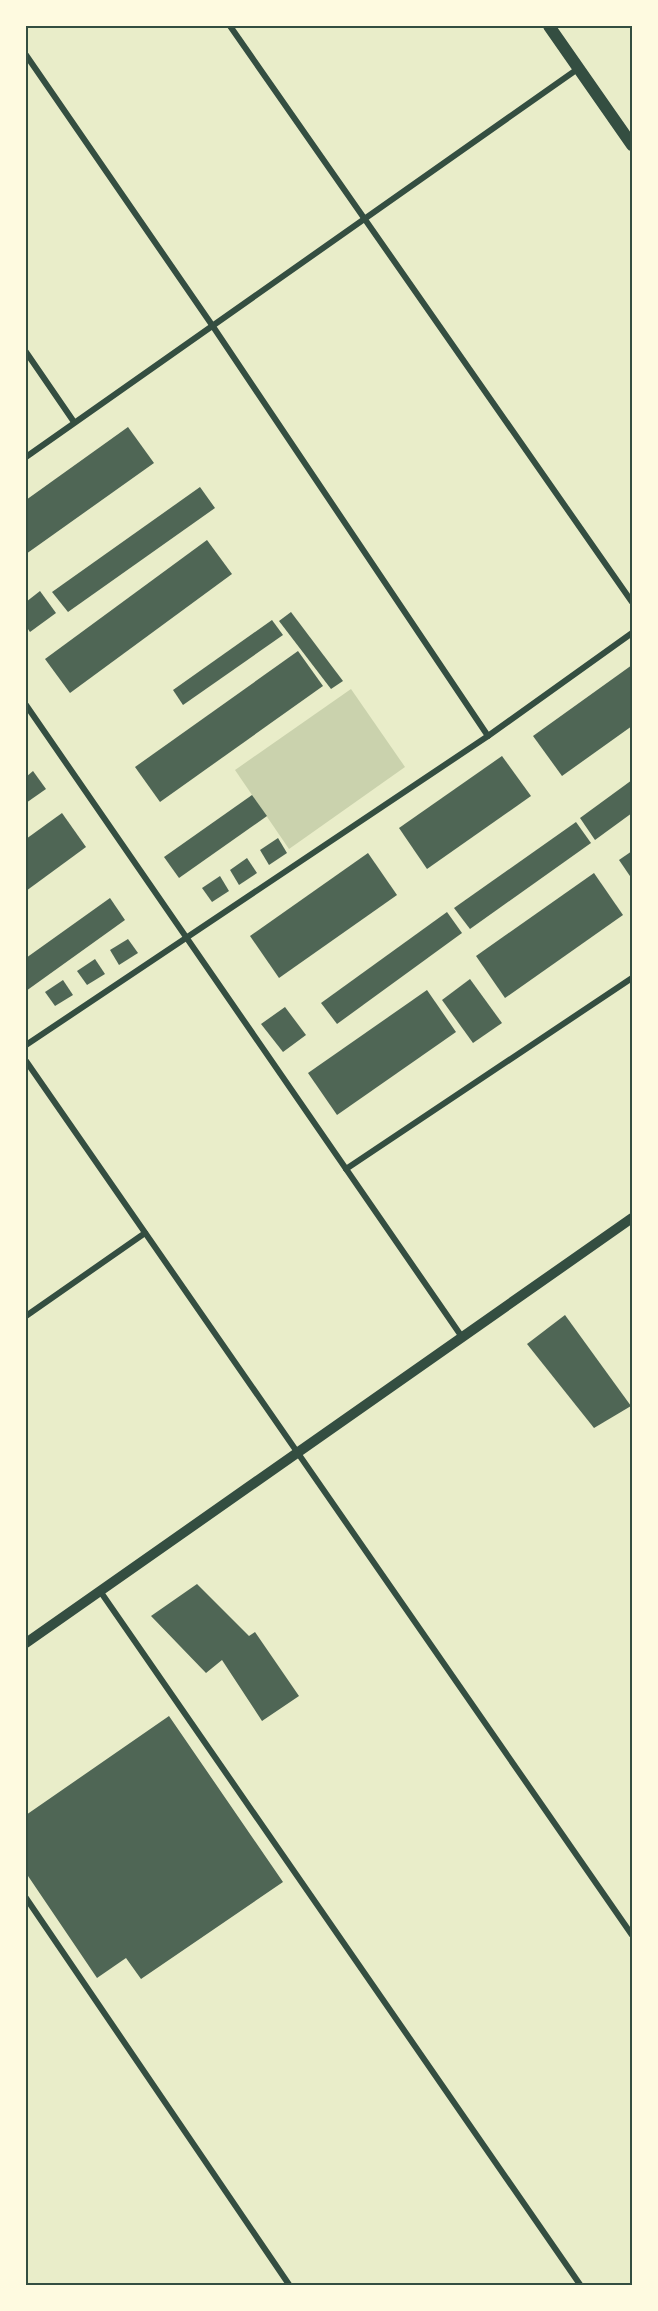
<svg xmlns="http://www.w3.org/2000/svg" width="658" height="2311" font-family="'Varela Round',sans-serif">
  <rect width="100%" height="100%" fill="#e9edc9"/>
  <polygon fill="#cad2ad" points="351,689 405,767 289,849 235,770"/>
  <g fill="#4f6655">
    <polygon points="128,427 154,463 26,554 26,500"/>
    <polygon points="200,487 215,508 68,612 52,592"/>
    <polygon points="207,540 232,574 70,693 45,659"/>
    <polygon points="40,591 56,613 30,632 26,626 26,602"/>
    <polygon points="291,612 343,681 331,689 279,621"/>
    <polygon points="272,620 283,635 183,705 173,690"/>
    <polygon points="298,651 323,686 160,802 135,767"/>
    <polygon points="632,665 632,726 562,776 533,736"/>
    <polygon points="502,756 531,796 427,869 399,828"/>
    <polygon points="33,771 46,789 26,803 26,777"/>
    <polygon points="632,780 632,813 595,840 580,818"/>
    <polygon points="252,795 267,816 179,878 164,857"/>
    <polygon points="62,813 86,847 26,891 26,839"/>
    <polygon points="576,822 591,843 470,929 454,908"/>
    <polygon points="278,838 287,853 269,865 260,850"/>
    <polygon points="632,851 632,879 619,860"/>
    <polygon points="368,853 397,895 279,978 250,936"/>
    <polygon points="247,858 257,873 239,885 230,870"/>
    <polygon points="594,873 623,915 505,998 476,956"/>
    <polygon points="220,876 229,891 212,902 202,888"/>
    <polygon points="110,898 125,920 26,991 26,958"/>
    <polygon points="447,912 462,933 337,1024 321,1003"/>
    <polygon points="128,939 138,953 119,965 110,950"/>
    <polygon points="95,959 105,974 87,985 77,971"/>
    <polygon points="470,979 502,1023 473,1043 442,1000"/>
    <polygon points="63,980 73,995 55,1006 45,992"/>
    <polygon points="427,990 456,1032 337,1115 308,1073"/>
    <polygon points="285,1007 306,1035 283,1052 261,1024"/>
    <polygon points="565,1315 631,1406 594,1428 527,1344"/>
    <polygon points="197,1584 249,1636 255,1632 299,1696 262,1721 222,1660 206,1673 151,1616"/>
    <polygon points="169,1716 283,1882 141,1979 126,1958 97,1978 26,1873 26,1815"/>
  </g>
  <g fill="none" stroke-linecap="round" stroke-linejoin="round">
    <g stroke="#344e41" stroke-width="6">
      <polyline points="230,26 632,602"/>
      <polyline points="26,55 212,325 488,736"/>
      <polyline points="26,352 74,422"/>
      <polyline points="26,457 579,68"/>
      <polyline points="26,705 462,1337"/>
      <polyline points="26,1045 488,736 632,633"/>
      <polyline points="26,1061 632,1935"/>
      <polyline points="346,1169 632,978"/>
      <polyline points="26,1316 145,1233"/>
      <polyline points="100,1591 581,2286"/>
      <polyline points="26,1898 290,2286"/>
    </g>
    <polyline stroke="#344e41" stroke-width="10" points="26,1643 632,1218"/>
    <polyline stroke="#344e41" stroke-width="12" points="549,26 632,145"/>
  </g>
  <rect width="658" height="2311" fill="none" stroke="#fefae0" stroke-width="54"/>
  <rect x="27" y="27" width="604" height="2257" fill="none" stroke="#344e41" stroke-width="2"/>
</svg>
